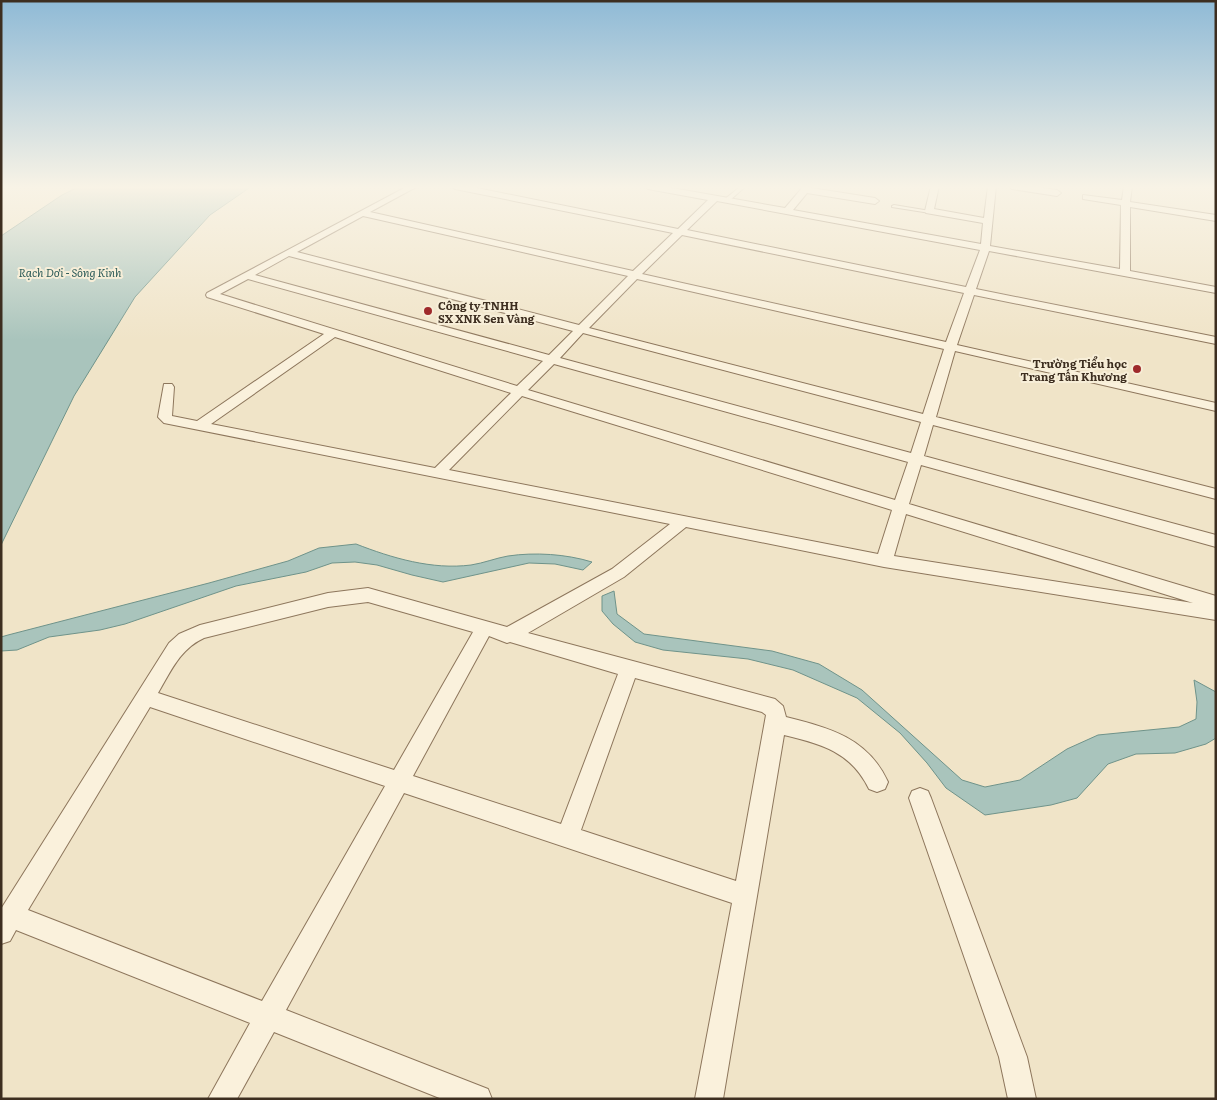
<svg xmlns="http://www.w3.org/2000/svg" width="1217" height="1100" font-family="Literata,serif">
  <rect width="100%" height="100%" fill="#f0e4c8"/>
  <g fill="#a9c4bc" stroke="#6f938a">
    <polygon points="80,186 252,186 210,215 135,297 74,396 1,545 1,236 62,195"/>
    <path d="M 356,544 C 392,558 432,570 471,565 C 484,563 496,558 508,556 C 535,552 566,554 592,562 L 583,570 L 555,564 L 529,563 L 443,582 L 412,575 L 377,565 L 355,562 L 332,563 L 306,572 L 236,586 L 125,624 L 100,630 L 49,637 L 17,650 L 1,651 L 1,637 L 8,635 L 209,583 L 288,561 L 319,548 Z"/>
    <polygon points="614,591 617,614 644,634 772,651 819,664 862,690 962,780 985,787 1020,780 1067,749 1098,735 1179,727 1196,719 1197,702 1194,680 1216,692 1216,738 1206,744 1175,753 1136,754 1108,764 1077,798 1051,805 985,815 946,788 927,763 900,733 857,698 793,670 748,659 663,650 635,642 613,624 602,611 602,596"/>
  </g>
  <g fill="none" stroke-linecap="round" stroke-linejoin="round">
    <g stroke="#8d765c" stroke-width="2">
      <g id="service">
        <polygon points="741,186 746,186 729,201 725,201 725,199"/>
        <polygon points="894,205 930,211 932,212 930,213 892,207 892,206"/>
      </g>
    </g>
    <g stroke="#8d765c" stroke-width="2">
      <g id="minor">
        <path d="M 408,186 L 418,186 L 370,212 L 633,271 L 673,233 L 455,189 L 451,186 L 467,186 L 678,229 L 708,200 L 648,189 L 644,186 L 661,186 L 785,208 L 802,188 L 805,187 L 875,198 L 879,201 L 875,204 L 807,193 L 793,210 L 981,244 L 983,223 L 926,213 L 925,211 L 931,186 L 939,186 L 934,209 L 984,218 L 988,186 L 996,186 L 990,246 L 1120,269 L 1121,205 L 1083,199 L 1083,195 L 1122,200 L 1124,186 L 1132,186 L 1130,202 L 1216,215 L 1216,221 L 1130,207 L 1130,271 L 1216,287 L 1216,293 L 989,251 L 976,289 L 1216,337 L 1216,344 L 974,295 L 957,345 L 1216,403 L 1216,411 L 955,351 L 936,417 L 1216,489 L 1216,499 L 933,425 L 924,456 L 1216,535 L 1216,547 L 921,465 L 909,504 L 1216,596 L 1216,620 L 884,567 L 686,527 L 624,577 L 528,633 L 775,699 L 783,706 L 786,717 C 830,728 868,738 888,782 L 885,789 L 877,792 L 869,789 C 851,752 822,744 784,735 L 723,1099 L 695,1099 L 732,903 L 404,793 L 286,1010 L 488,1089 L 492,1099 L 442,1099 L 274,1032 L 237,1099 L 208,1099 L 250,1023 L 16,930 L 10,941 L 1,944 L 1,909 L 169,643 L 179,634 L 200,625 L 328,593 L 368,588 L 507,627 L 612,569 L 670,524 L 169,424 L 164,423 L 158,417 L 164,384 L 172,384 L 174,387 L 172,416 L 197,421 L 324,334 L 207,297 L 206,295 L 207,293 ZM 717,201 L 980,250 L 966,287 L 687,230 ZM 363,216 L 628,276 L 579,325 L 297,252 ZM 682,235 L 964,293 L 946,342 L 642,274 ZM 289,256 L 573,331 L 549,355 L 255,275 ZM 248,279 L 543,361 L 517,386 L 220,294 ZM 637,279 L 944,349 L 923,414 L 589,328 ZM 583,333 L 921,422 L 911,453 L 560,358 ZM 335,337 L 511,393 L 435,468 L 211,424 ZM 554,364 L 908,462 L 895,500 L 528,390 ZM 522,396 L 892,510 L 878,554 L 449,470 ZM 906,514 L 1193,603 L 894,556 ZM 368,602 L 473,632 L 394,770 L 158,693 C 171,671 180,649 204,638 L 328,607 ZM 489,636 L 507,643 L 510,642 L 618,674 L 561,824 L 413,776 ZM 635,678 L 762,712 L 766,715 L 736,881 L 581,830 ZM 150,707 L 385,786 L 262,1001 L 28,910 Z"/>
        <polygon points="1008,186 1028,186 1057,190 1061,193 1057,196 1012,189"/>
        <polygon points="920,788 928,791 931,798 1027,1057 1036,1099 1008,1099 999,1057 909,798 912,791"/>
      </g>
    </g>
    <use href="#service" fill="#faf1dc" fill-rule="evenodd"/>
    <use href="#minor" fill="#faf1dc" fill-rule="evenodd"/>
  </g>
  <linearGradient id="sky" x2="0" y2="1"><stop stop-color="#8fbad6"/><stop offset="0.55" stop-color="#f8f3e6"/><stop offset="1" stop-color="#f8f3e6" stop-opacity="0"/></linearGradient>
  <rect width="1217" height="340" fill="url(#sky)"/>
  <g fill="#9e2a2b" stroke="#f7eed8" stroke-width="2">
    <circle cx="428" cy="311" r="5"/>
    <circle cx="1137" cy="369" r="5"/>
  </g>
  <g text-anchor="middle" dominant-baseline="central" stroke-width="4" stroke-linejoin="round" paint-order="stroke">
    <g font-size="11" font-style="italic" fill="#2f5d5a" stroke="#f7eed8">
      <text x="70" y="272">Rạch Dơi - Sông Kinh</text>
    </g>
    <g font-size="11" font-weight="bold" fill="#3d2e20" stroke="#f7eed8" text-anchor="start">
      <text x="438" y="305">Công ty TNHH<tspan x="438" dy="13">SX XNK Sen Vàng</tspan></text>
      <text x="1127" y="363" text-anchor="end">Trường Tiểu học<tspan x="1127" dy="13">Trang Tấn Khương</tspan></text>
    </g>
  </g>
  <rect width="1217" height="1100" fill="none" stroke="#3d2e20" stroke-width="5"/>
</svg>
